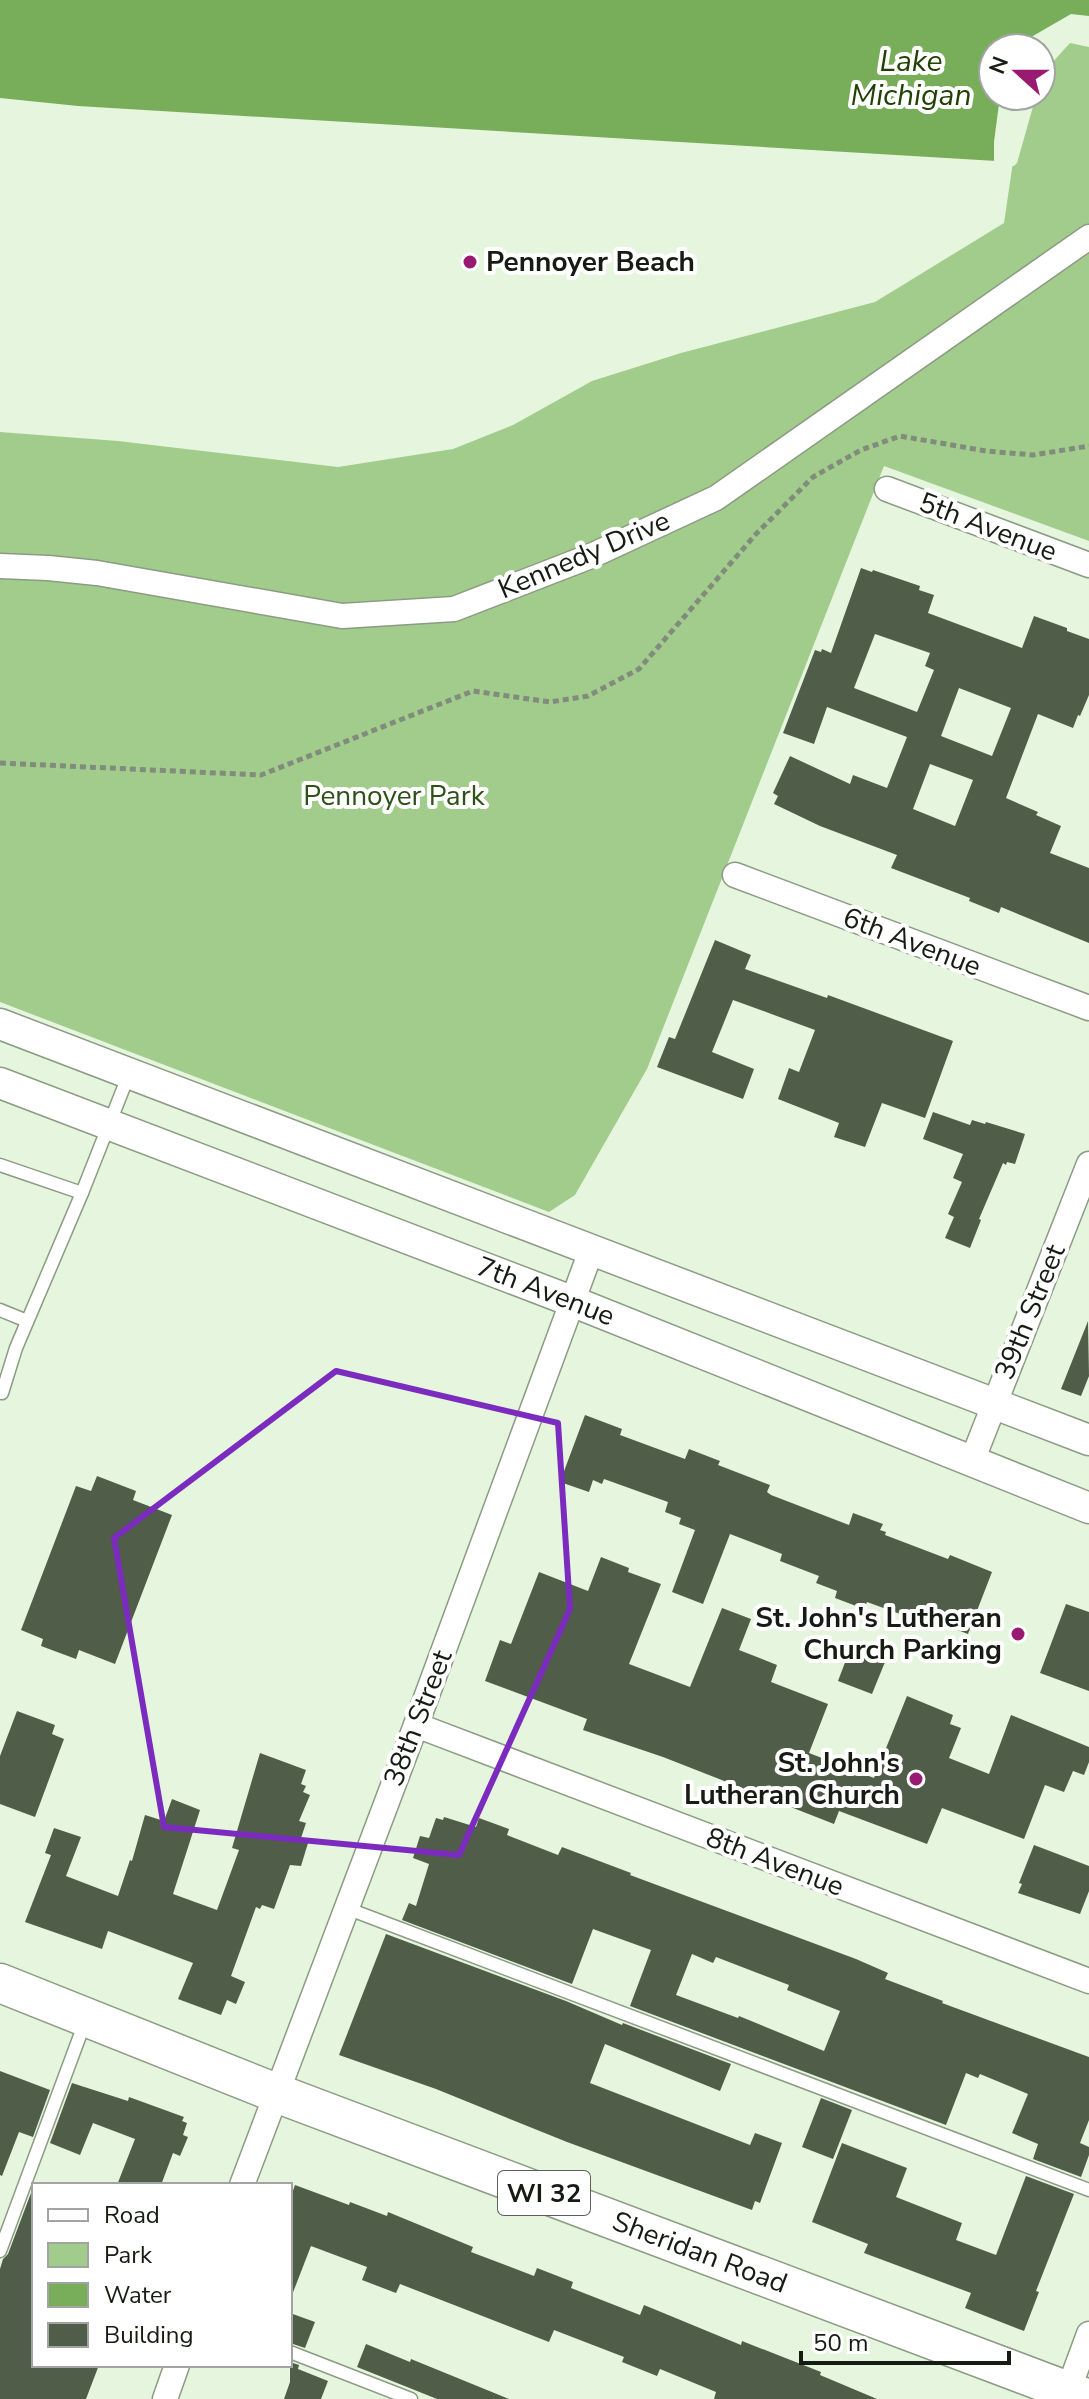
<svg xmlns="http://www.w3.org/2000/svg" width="1089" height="2399" font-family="'Nunito Sans',sans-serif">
  <rect width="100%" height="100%" fill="#e6f6de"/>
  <polygon fill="#a2cc8c" points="1069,39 1089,43 1089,541 884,466 647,1069 575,1195 549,1212 0,1002 0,432 118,441 338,467 453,449 513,425 592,381 681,353 875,302 1004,223 1013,162 1032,96 1041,96 1041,71"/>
  <polygon fill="#78ad59" points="0,0 1089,0 1089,43 1069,39 1041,48 993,48 993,96 1032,96 1013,162 78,106 0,98"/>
  <g fill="#e6f6de">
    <polygon points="1071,14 1089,16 1089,47 1070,43 1041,75 1041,48 1020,48 1026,40"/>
    <polygon points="1000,96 1036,96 1017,163 1014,166 994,165 994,142"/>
  </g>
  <g fill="#505d49" fill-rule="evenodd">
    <path d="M 861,568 L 872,572 L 873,570 L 920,586 L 919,590 L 934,595 L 928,613 L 1022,648 L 1034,616 L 1067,628 L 1067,631 L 1089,639 L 1089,695 L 1080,716 L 1078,715 L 1073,728 L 1038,714 L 1006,798 L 1038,812 L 1036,815 L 1061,826 L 1050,853 L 1089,868 L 1089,943 L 1001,907 L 999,913 L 969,901 L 970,898 L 891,868 L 897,855 L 820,826 L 774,804 L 778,796 L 773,793 L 790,756 L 850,784 L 853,775 L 887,788 L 907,737 L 827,707 L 814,744 L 783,733 L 815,650 L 821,652 L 822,649 L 831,653 ZM 875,634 L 930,653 L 925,666 L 934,670 L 917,712 L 854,688 ZM 959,688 L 1011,708 L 992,756 L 941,736 ZM 930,764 L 973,780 L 955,826 L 913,809 Z"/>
    <polygon points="715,940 751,955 745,969 827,998 828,995 953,1041 925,1118 882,1103 865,1147 834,1137 839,1123 778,1099 789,1068 799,1072 815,1030 733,1000 712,1052 754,1069 743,1099 657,1067 669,1037 675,1039"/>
    <polygon points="933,1112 970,1125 972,1120 985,1124 986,1122 1025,1134 1015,1164 1007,1162 1006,1165 1003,1163 979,1219 981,1220 970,1248 945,1238 954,1217 948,1214 962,1182 953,1178 963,1154 923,1139"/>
    <polygon points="1088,1321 1089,1376 1081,1396 1061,1389"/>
    <polygon points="585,1415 622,1429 620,1435 685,1459 689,1449 720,1461 718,1465 770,1485 767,1492 771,1495 849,1525 853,1513 883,1524 880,1530 886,1532 885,1535 948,1559 950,1555 992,1572 968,1634 913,1613 911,1618 867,1602 864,1609 835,1598 837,1591 816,1583 819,1576 780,1561 782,1554 730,1534 703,1604 672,1592 695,1530 679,1524 681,1518 665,1512 668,1502 604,1479 602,1484 593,1480 589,1492 560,1482"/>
    <polygon points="97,1476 136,1491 133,1500 172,1515 115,1664 79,1650 76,1659 41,1646 43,1639 21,1630 76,1486 91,1491"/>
    <polygon points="601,1557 629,1568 628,1572 661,1584 629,1664 690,1687 722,1608 751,1619 739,1650 777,1665 771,1682 828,1704 809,1753 874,1778 907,1696 953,1715 950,1724 961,1728 949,1758 989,1774 1011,1715 1089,1747 1089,1762 1084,1775 1073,1771 1064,1792 1045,1785 1024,1839 942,1808 927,1844 839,1811 834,1824 663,1757 583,1730 587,1719 485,1681 500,1640 511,1644 539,1572 588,1591"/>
    <polygon points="1066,1604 1089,1612 1089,1691 1040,1673"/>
    <polygon points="852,1644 887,1657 872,1694 838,1681"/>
    <polygon points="17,1711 55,1725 52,1734 64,1739 35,1817 0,1804 0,1756"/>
    <polygon points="260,1753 306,1770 301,1784 306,1786 303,1792 310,1795 299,1821 306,1823 300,1841 308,1843 301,1866 290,1865 274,1909 262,1905 260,1909 256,1907 231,1976 245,1982 236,2004 227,2000 221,2015 178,1999 193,1963 108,1931 102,1949 25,1922 51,1855 45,1853 54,1828 81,1837 66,1876 118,1896 130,1860 132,1861 145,1815 164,1821 172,1799 200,1810 173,1894 217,1910 239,1850 232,1848"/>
    <path d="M 444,1817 L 476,1827 L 479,1818 L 509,1829 L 507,1835 L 558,1855 L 562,1847 L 631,1873 L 630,1875 L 856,1959 L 888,1973 L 885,1979 L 943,2001 L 942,2003 L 1089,2057 L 1089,2120 L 1080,2143 L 1089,2147 L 1089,2155 L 1081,2177 L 1033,2159 L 1038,2144 L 1012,2133 L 1028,2094 L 980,2074 L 978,2078 L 966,2073 L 946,2125 L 630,2006 L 651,1950 L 593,1929 L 572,1984 L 402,1920 L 409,1903 L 416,1906 L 429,1864 L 413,1858 L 420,1836 L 429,1838 L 436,1818 L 443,1820 ZM 692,1954 L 713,1963 L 716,1957 L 789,1985 L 787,1990 L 840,2011 L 824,2051 L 739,2016 L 738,2018 L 676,1995 Z"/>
    <polygon points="1034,1845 1089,1866 1089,1891 1080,1914 1018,1893 1022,1884 1019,1883"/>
    <polygon points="386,1934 566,2001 622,2025 623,2023 731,2064 720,2091 605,2044 590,2083 750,2145 755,2133 782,2143 760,2203 755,2201 752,2210 567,2142 436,2089 339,2055"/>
    <polygon points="0,2071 50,2090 33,2137 19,2132 2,2176 0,2175"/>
    <polygon points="72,2083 128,2101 129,2097 184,2117 182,2121 187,2123 183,2135 188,2137 180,2156 173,2153 161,2185 117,2185 135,2139 93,2123 80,2155 50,2143"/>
    <polygon points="821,2098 852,2110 833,2159 802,2147"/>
    <polygon points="842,2143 907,2168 896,2197 962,2223 956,2240 996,2255 1026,2176 1074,2194 1036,2291 1039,2292 1024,2331 965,2308 971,2293 864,2253 868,2244 812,2222"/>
    <polygon points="34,2185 34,2365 99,2365 86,2399 0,2399 0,2269 3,2259 8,2254"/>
    <polygon points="295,2185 349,2205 350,2202 387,2216 388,2212 473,2247 471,2252 534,2276 537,2268 573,2282 571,2288 640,2315 644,2305 741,2345 742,2341 821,2372 820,2375 877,2399 714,2399 716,2392 660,2369 657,2376 622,2362 624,2357 554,2330 549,2342 400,2284 396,2293 362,2280 367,2267 311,2246 292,2295 290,2295 290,2199"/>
    <polygon points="290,2313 315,2322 305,2348 290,2343"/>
    <polygon points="366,2344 410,2362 411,2359 509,2399 437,2399 357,2367"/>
    <polygon points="290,2362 299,2365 298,2369 328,2381 321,2399 284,2399 290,2382"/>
  </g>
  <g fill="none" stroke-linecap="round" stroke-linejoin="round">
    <g stroke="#8c9b84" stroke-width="15">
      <g id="service">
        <polyline points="0,1165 82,1193 16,1348 2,1393"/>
        <polyline points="82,1193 129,1074"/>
        <polyline points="0,1310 27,1321"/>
        <polyline points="346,1908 1089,2190"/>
        <polyline points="0,2251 85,2022"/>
        <polyline points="290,2352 411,2399"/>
      </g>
    </g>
    <g stroke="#8c9b84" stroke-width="27">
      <g id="minor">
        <polyline points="887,489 1089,565"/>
        <polyline points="0,566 48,568 97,573 342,616 454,609 591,556 716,498 1089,237"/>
        <polyline points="735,875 1089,1008"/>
        <polyline points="972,1461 1089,1164"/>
        <polyline points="416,1725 1089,1981"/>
        <polyline points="242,2185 416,1725 591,1251"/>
        <polyline points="165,2399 177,2365"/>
        <polyline points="1065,2399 1089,2334"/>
      </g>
    </g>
    <g stroke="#8c9b84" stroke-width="33">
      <g id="tertiary">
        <polyline points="0,1024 1089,1440"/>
        <path id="s1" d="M 0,1083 L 574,1302 L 1089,1508"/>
      </g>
    </g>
    <g stroke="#8c9b84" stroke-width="41">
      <g id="primary">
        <path id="s2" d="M 0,1983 L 276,2093 L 1089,2399"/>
      </g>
    </g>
    <polyline stroke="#818c7c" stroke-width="5" stroke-dasharray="6 4" stroke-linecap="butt" points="0,763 261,775 473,691 550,702 588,696 639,669 756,534 813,477 861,450 900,436 986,451 1033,455 1089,446"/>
    <use href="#service" stroke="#fff" stroke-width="12"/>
    <use href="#minor" stroke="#fff" stroke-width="24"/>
    <use href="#tertiary" stroke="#fff" stroke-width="30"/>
    <use href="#primary" stroke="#fff" stroke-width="38"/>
  </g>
  <path fill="none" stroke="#7b2cbf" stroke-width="6" stroke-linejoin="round" d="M 336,1371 L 558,1423 L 570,1609 L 459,1855 L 164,1827 L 114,1538 Z"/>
  <g fill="#991a71" stroke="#fff" stroke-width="3">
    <circle cx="470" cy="262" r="8"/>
    <circle cx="1018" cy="1634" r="8"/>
    <circle cx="916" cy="1779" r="8"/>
  </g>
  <g text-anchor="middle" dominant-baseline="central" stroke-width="8" stroke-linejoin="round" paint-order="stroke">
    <rect fill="#fff" stroke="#5c5f5a" stroke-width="2" x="498" y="2171" width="92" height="44" rx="6"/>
    <g font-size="26" font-weight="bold" fill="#161b13">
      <text x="544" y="2193">WI 32</text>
    </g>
    <g font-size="28" font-weight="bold" fill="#161b13" stroke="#fff" text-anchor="end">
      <text x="486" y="262" text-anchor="start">Pennoyer Beach</text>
      <text x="1002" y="1618">St. John's Lutheran<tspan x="1002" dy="32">Church Parking</tspan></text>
      <text x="900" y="1763">St. John's<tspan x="900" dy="32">Lutheran Church</tspan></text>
    </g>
    <g font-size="28" fill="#161b13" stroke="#fff">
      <text transform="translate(988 527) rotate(21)">5th Avenue</text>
      <text transform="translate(584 555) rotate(-23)">Kennedy Drive</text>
      <text transform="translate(912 942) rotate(21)">6th Avenue</text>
      <text stroke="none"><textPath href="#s1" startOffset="584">7th Avenue</textPath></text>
      <text transform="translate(1030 1312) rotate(-68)">39th Street</text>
      <text transform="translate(418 1718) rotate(-69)">38th Street</text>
      <text transform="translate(775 1862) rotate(21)">8th Avenue</text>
      <text stroke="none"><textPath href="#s2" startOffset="750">Sheridan Road</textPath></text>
    </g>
    <g font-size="28" fill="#2e5117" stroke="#fff">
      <text x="394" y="796">Pennoyer Park</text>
    </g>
    <g font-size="30" font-style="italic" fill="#204204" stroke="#fff">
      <text x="911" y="61">Lake<tspan x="911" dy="34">Michigan</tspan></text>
    </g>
  </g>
  <rect x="32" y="2183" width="260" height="184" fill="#ffffff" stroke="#a2a4a1" stroke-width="2"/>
  <rect x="48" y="2209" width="40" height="12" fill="#ffffff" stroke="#a2a4a1" stroke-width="2"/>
  <text x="104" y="2223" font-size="24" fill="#161b13">Road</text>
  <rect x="48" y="2243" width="40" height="24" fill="#a2cc8c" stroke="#a2a4a1" stroke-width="2"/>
  <text x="104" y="2263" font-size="24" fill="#161b13">Park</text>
  <rect x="48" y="2283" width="40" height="24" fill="#78ad59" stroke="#a2a4a1" stroke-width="2"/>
  <text x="104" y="2303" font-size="24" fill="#161b13">Water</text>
  <rect x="48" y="2323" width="40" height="24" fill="#505d49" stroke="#a2a4a1" stroke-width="2"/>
  <text x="104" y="2343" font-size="24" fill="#161b13">Building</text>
  <g transform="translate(1017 72) rotate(291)"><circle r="38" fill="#ffffff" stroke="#a2a4a1" stroke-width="2"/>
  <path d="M0-6L14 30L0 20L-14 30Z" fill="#991a71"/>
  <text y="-12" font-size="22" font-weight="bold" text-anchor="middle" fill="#161b13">N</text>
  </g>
  <path d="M801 2351v12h208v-12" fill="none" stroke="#161b13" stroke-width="4"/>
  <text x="813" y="2351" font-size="24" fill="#161b13" stroke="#ffffff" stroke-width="6" paint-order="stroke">50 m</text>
</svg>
